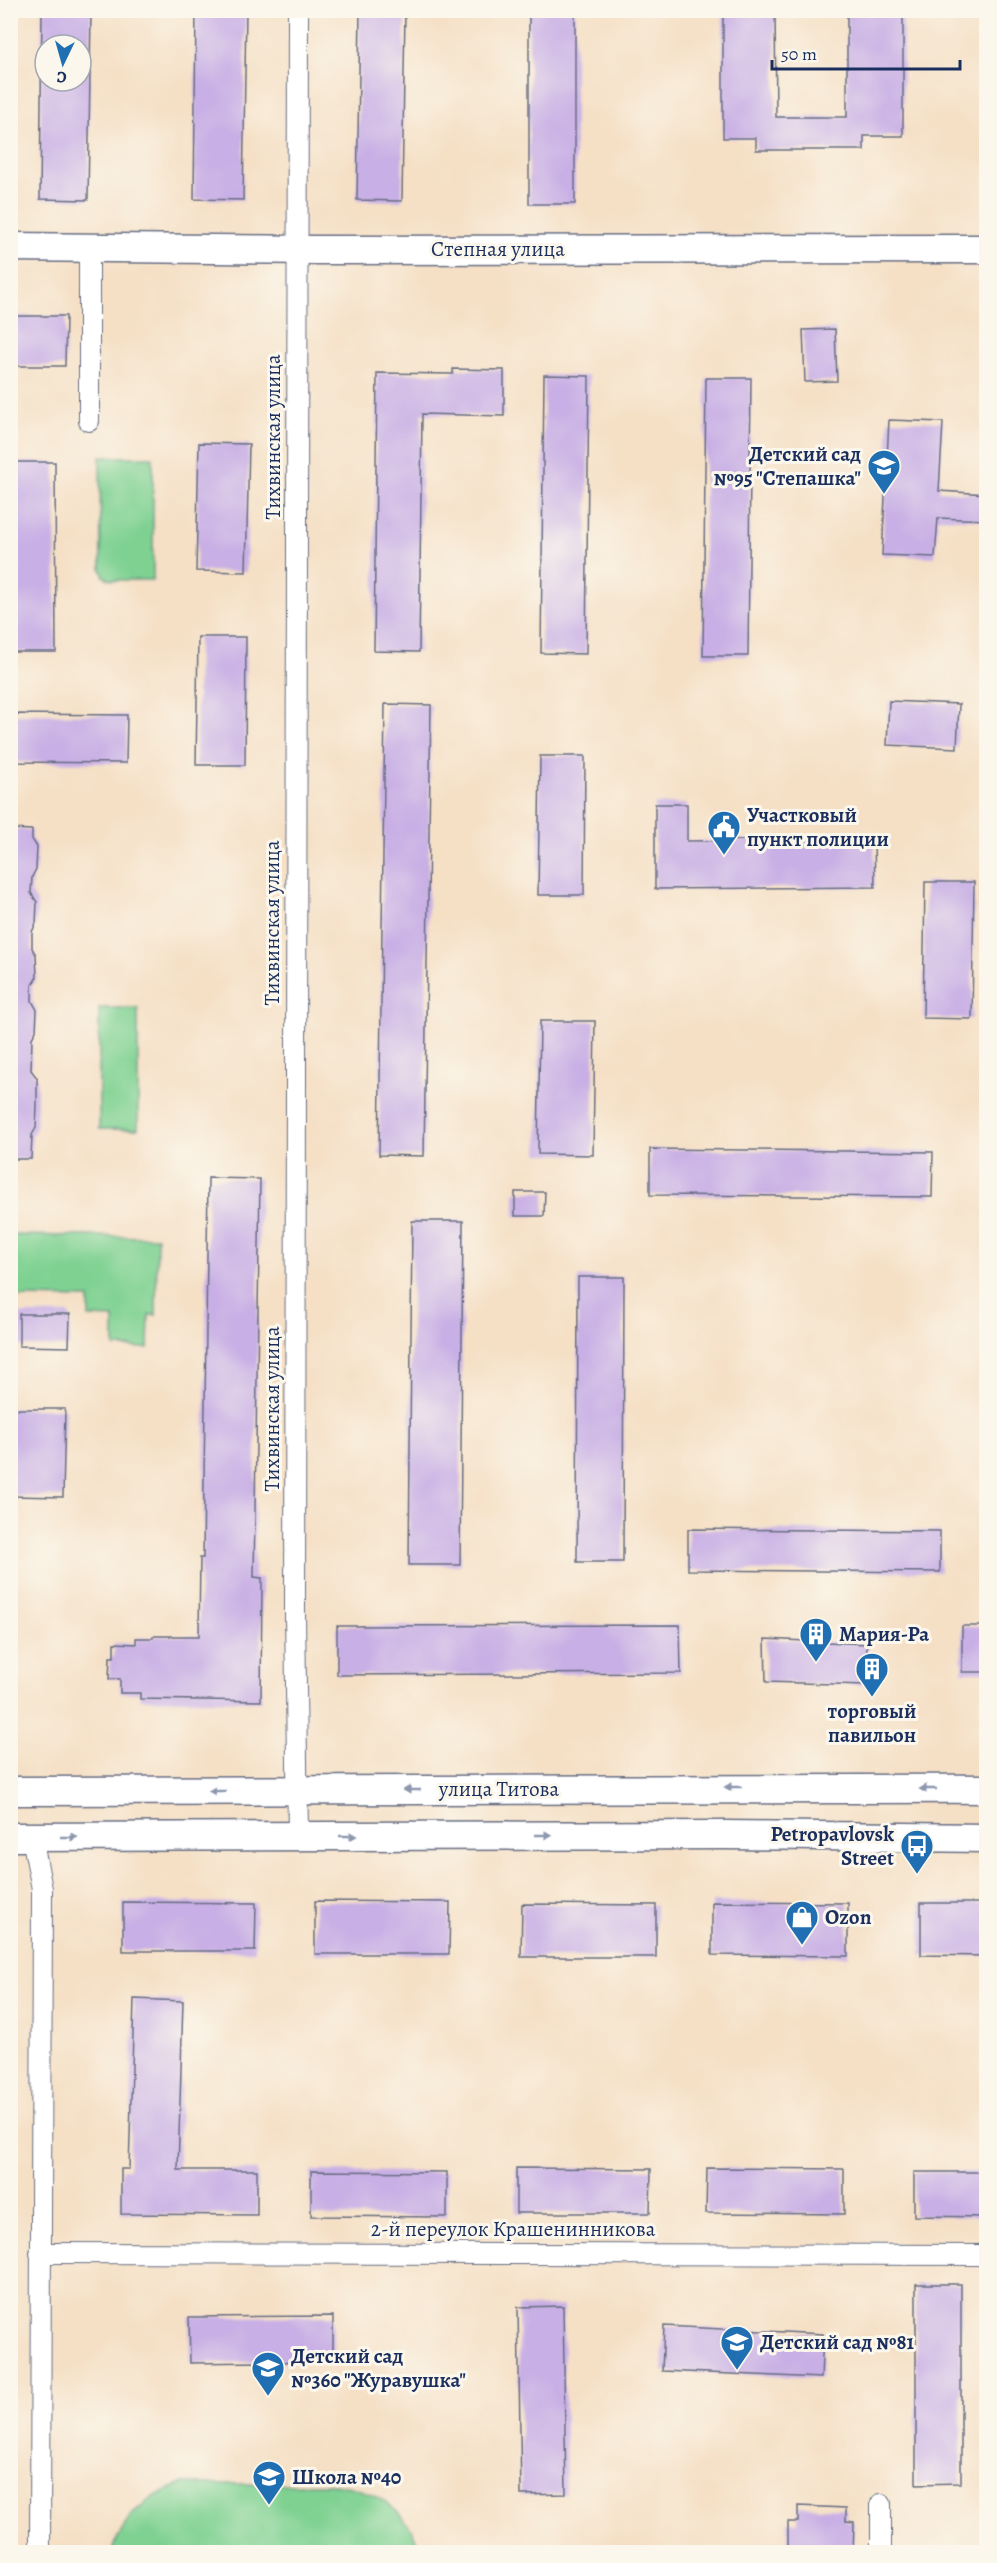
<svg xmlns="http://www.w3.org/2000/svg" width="997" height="2563" font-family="Alegreya,serif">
  <rect width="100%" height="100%" fill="#fbf7ec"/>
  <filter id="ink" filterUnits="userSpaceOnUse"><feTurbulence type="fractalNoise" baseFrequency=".0167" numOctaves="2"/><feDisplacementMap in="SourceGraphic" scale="12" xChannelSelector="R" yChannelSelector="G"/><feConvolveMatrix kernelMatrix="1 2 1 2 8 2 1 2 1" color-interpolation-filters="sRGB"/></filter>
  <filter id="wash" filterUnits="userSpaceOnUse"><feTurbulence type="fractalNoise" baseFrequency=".008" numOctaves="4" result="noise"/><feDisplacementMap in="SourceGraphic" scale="24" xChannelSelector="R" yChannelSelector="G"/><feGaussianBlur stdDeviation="1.35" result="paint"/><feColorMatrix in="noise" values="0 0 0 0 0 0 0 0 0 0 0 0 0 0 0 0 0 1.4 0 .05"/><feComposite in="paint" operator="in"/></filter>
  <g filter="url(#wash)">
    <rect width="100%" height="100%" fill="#f5e0c6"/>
    <g fill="#7fd192" stroke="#4d8078" stroke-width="1.5">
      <polygon points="100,457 153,457 153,580 112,580 104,577 101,568"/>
      <rect x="99" y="1008" width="39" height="121"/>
      <polygon points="11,1235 157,1237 156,1315 149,1315 148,1348 114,1347 114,1318 89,1317 89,1298 11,1297"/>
      <path d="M 183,2484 L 334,2484 C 373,2489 411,2511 420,2552 L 113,2552 C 122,2516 148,2495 183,2484 Z"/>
    </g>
    <g id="blocks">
      <g fill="#c8afe5" fill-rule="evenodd">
        <path d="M 42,10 L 91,10 L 88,200 L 40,199 ZM 45,45 L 81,45 L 81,81 L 45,81 Z"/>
        <polygon points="196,10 246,10 243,200 194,199"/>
        <polygon points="360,10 405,10 402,201 357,200"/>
        <rect x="529" y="10" width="46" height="194"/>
        <polygon points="723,10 775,10 776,117 847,117 847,10 903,10 903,136 864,136 864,150 756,150 756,138 723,138"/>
        <polygon points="10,316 66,316 65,366 10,366"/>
        <polygon points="835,329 837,381 805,382 803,330"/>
        <polygon points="453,369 504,370 504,416 422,414 419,652 374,651 377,373 453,374"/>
        <polygon points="544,375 589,376 586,654 541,653"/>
        <polygon points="706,378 751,378 748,656 703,656"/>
        <polygon points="889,420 943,422 939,491 987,494 987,520 938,518 935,557 882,555"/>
        <polygon points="199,443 249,444 246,572 196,571"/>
        <polygon points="10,462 55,462 56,652 10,652"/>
        <polygon points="198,637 246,637 245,765 196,765"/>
        <polygon points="889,701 959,704 957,748 887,745"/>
        <polygon points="385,704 431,705 424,1156 379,1155"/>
        <polygon points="10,714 127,715 126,763 10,762"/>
        <polygon points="540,756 585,756 584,895 538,895"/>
        <polygon points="655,804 687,804 687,841 874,839 875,887 655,889"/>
        <polygon points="10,829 32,830 32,839 37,847 36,869 32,877 31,893 37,902 36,923 32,932 32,948 36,955 37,977 32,985 32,1001 37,1010 36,1031 32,1038 31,1070 37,1078 37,1106 36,1128 32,1135 31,1159 10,1159"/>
        <polygon points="925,882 974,882 972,1019 923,1018"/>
        <polygon points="540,1021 595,1021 593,1155 538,1154"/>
        <polygon points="650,1149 933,1152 932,1197 650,1195"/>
        <polygon points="208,1178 260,1179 254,1577 262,1578 261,1701 140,1699 140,1693 120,1693 120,1679 109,1679 110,1657 114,1657 114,1643 136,1644 136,1638 153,1638 153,1636 199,1636 200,1558 203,1558"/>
        <polygon points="515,1192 545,1192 544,1216 515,1216"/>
        <polygon points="412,1221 463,1221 460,1565 409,1565"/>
        <polygon points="578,1277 624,1277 623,1562 577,1562"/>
        <polygon points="19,1314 70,1314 69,1347 19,1346"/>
        <polygon points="10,1409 65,1409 63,1497 10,1496"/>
        <polygon points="688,1529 940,1531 940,1572 688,1570"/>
        <polygon points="680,1625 681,1673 337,1675 337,1626"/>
        <rect x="962" y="1626" width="25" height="46"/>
        <polygon points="765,1639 867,1644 866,1685 766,1682"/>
        <polygon points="315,1901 450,1902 449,1954 315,1954"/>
        <polygon points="123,1902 256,1903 255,1951 123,1951"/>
        <polygon points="712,1902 848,1903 848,1956 712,1955"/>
        <polygon points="921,1903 987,1903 987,1956 921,1955"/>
        <polygon points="522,1904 656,1905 656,1957 521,1957"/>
        <polygon points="134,1999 183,2001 178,2170 257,2170 257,2215 121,2214 121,2169 129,2169"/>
        <polygon points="516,2168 651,2169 650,2213 516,2213"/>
        <polygon points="707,2168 844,2169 844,2214 706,2213"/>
        <polygon points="311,2171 447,2172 447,2217 311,2216"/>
        <polygon points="914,2172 987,2172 987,2217 914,2216"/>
        <polygon points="916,2284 961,2284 961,2483 916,2484"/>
        <polygon points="563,2306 566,2494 521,2495 518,2307"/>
        <polygon points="333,2316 333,2361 190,2363 189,2317"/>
        <polygon points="664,2326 823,2334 821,2378 662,2371"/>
        <polygon points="798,2506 846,2508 846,2521 854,2522 853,2553 788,2553 788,2522 798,2522"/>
      </g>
    </g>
  </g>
  <g filter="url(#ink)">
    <use href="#blocks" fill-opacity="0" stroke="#676d82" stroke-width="1.5"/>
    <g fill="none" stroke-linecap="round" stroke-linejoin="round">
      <g stroke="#676d82" stroke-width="22">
        <g id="street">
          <polyline points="298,10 295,1612 298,1836"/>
          <polyline points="89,247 89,421"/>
          <polyline points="32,1837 42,1889 40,2552"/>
          <polyline points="40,2253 986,2255"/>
          <polyline points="881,2552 881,2504"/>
        </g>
      </g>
      <g stroke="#676d82" stroke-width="31">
        <g id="secondary">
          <polyline points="10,247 317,250 986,249"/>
          <path d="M 10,1791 C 336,1793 661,1787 986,1789"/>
          <polyline points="10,1837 725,1835 986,1838"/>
        </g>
      </g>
      <use href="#street" stroke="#fff" stroke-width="20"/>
      <use href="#secondary" stroke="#fff" stroke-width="28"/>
    </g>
    <defs><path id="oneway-solid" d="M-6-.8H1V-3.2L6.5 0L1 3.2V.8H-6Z" transform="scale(1.5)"/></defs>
    <g fill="#8d97ae">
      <use href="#oneway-solid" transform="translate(733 1787) rotate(-180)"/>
      <use href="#oneway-solid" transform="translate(928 1789) rotate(-180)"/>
      <use href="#oneway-solid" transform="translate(412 1790) rotate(180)"/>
      <use href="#oneway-solid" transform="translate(217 1791) rotate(-180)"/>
      <use href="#oneway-solid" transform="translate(543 1835)"/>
      <use href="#oneway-solid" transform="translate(348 1836)"/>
      <use href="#oneway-solid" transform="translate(69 1837)"/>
    </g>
  </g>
  <defs>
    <g id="school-pin" transform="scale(1.725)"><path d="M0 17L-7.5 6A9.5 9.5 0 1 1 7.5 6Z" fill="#1f6fb2" stroke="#fbf7ec"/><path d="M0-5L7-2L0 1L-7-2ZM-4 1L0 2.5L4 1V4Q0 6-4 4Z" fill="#fff"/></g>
    <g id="civic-pin" transform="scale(1.725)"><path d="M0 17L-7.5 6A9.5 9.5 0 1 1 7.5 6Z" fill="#1f6fb2" stroke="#fbf7ec"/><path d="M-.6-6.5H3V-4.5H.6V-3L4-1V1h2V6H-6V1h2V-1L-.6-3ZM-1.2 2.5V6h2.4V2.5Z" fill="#fff"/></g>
    <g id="building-pin" transform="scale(1.725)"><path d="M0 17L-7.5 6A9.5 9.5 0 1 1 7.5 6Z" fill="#1f6fb2" stroke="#fbf7ec"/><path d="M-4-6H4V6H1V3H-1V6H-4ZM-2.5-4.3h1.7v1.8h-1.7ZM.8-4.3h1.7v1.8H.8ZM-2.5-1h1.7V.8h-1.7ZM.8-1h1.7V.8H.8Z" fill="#fff"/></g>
    <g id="bus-pin" transform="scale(1.725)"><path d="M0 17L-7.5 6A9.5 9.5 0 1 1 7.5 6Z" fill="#1f6fb2" stroke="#fbf7ec"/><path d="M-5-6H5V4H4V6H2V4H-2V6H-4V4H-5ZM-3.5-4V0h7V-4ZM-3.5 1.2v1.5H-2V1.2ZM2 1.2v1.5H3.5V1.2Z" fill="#fff"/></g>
    <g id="shop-pin" transform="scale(1.725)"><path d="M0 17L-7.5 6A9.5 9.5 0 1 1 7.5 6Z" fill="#1f6fb2" stroke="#fbf7ec"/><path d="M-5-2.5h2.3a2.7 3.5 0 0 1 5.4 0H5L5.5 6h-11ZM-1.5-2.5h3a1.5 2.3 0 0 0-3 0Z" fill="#fff"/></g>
  </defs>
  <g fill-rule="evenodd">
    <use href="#school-pin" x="884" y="466"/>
    <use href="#civic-pin" x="724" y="827"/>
    <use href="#building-pin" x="816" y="1634"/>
    <use href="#building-pin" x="872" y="1669"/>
    <use href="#bus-pin" x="917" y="1846"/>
    <use href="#shop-pin" x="802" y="1917"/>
    <use href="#school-pin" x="737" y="2342"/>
    <use href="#school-pin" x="268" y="2368"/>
    <use href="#school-pin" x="269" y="2477"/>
  </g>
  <g text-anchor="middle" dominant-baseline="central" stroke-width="6" stroke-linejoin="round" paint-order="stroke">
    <g font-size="21" fill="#1b2f5e" stroke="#fbf7ec">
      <text x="498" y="249">Степная улица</text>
      <text transform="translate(273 437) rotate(-90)">Тихвинская улица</text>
      <text transform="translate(272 923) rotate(-90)">Тихвинская улица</text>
      <text transform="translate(272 1409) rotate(-90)">Тихвинская улица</text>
      <text x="499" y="1789">улица Титова</text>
      <text x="513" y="2229">2-й переулок Крашенинникова</text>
    </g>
    <g font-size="21" font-weight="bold" fill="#1b2f5e" stroke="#fbf7ec" text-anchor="start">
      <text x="861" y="454" text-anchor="end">Детский сад<tspan x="861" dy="24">№95 "Степашка"</tspan></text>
      <text x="747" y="815">Участковый<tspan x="747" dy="24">пункт полиции</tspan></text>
      <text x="839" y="1634">Мария-Ра</text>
      <text x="872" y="1711" text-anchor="middle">торговый<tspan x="872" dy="24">павильон</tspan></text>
      <text x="894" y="1834" text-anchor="end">Petropavlovsk<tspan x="894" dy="24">Street</tspan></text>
      <text x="825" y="1917">Ozon</text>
      <text x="760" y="2342">Детский сад №81</text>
      <text x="291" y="2356">Детский сад<tspan x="291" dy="24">№360 "Журавушка"</tspan></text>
      <text x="292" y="2477">Школа №40</text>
    </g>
  </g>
  <rect width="997" height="2563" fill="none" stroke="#fbf7ec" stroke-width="36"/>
  <g transform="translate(63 63) rotate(185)"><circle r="28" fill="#fbf7ec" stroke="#a1a7b3" stroke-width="1.5"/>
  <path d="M0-4.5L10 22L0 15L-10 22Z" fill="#1f6fb2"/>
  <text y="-9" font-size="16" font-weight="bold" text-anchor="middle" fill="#1b2f5e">С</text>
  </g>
  <path d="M772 60v9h188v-9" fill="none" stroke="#1b2f5e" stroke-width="3"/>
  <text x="781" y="60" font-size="18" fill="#1b2f5e" stroke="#fbf7ec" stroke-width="4.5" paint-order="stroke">50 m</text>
</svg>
